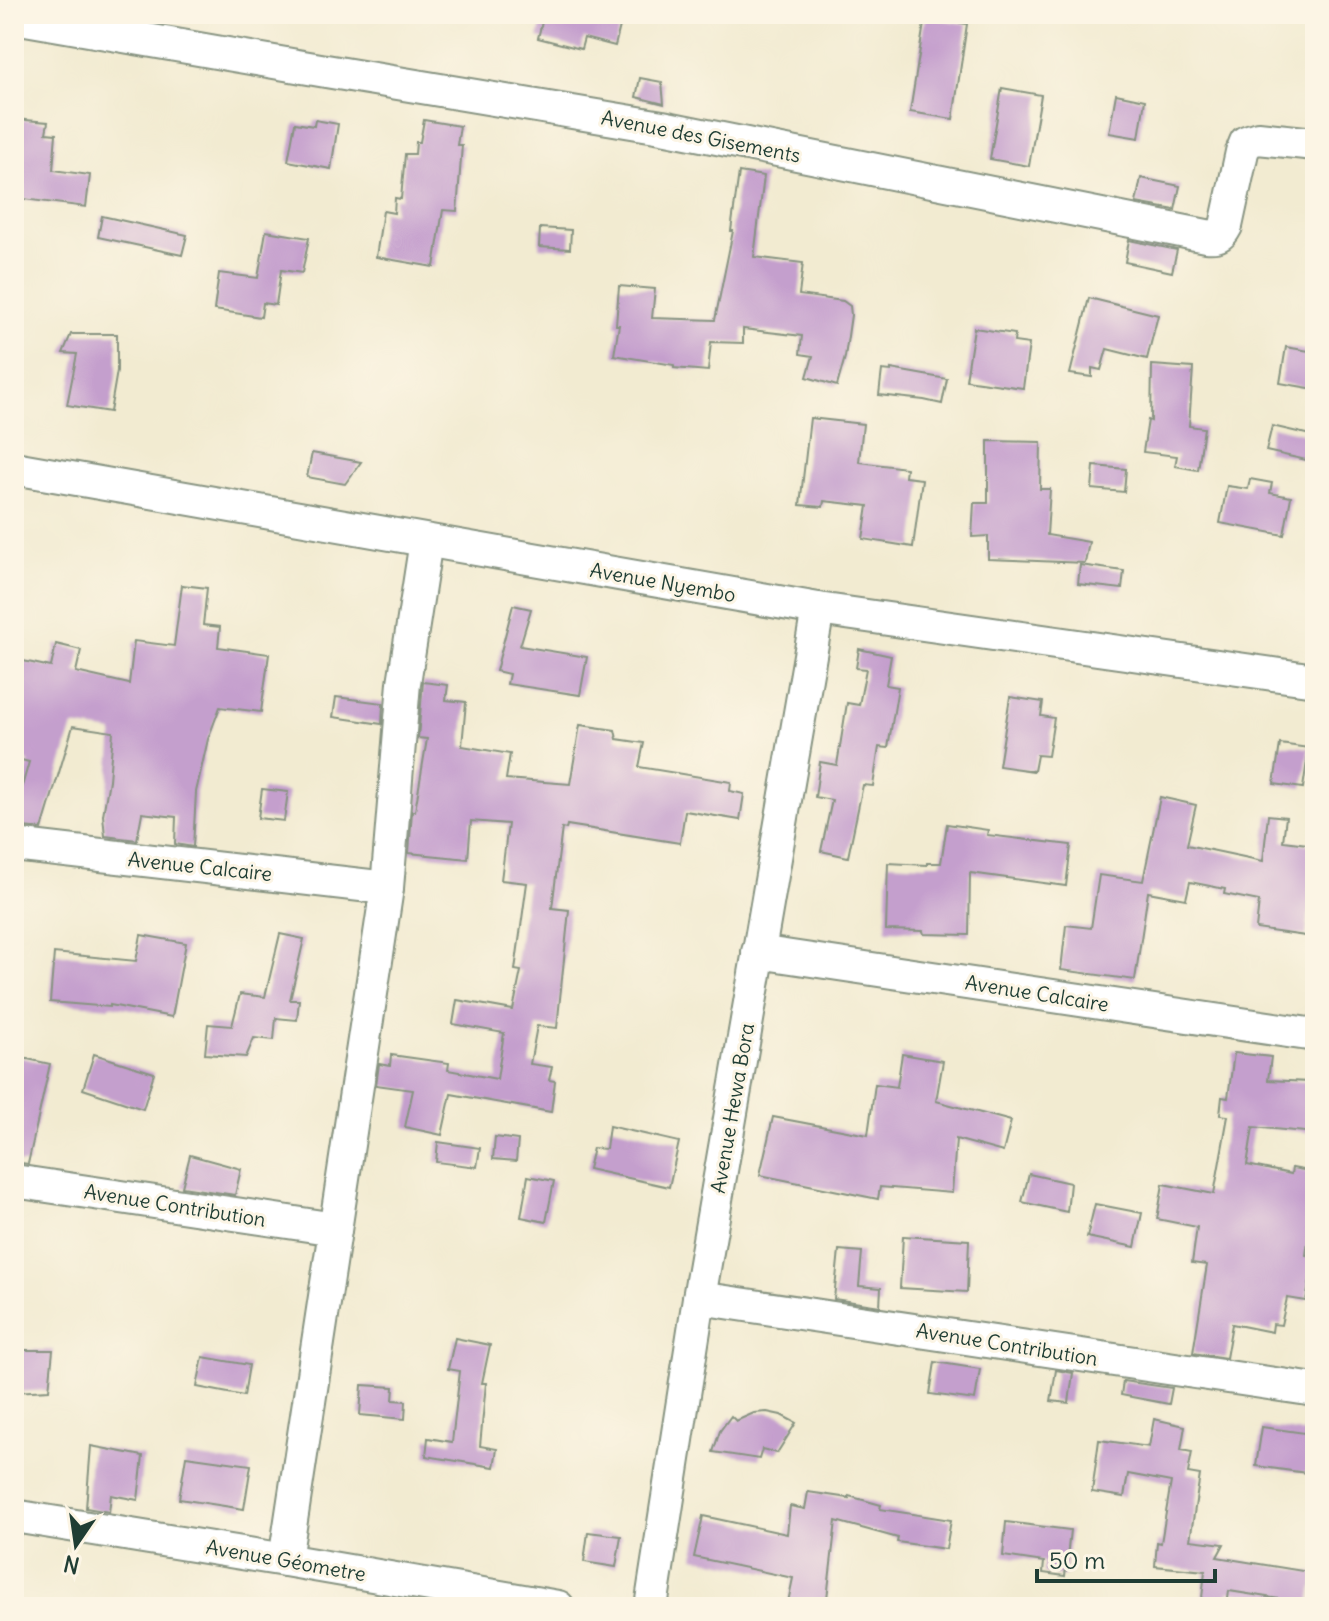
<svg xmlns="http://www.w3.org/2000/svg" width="1329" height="1621" font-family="Delius,sans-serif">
  <rect width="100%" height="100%" fill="#fcf5e5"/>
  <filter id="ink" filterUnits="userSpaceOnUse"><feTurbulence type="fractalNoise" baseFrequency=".0125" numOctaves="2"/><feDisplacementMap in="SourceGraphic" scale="16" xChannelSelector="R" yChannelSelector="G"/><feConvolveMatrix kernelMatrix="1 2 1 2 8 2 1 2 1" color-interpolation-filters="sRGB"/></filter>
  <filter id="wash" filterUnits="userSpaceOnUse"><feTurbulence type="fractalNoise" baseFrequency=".006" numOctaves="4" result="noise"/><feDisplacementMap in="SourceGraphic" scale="32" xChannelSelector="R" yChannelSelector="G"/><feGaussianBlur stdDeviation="1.8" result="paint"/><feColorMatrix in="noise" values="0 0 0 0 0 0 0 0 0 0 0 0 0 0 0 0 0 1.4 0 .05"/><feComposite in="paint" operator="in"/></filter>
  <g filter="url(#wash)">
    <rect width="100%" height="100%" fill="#f2ebd1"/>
    <g id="blocks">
      <g fill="#c49fcd">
        <polygon points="544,14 623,14 615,46 584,38 581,49 538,38"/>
        <polygon points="925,17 967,24 953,119 910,112"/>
        <polygon points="640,78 662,82 664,104 636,97"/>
        <polygon points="1002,88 1041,95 1029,166 990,159"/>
        <polygon points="1116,94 1145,100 1139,138 1109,133"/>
        <polygon points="14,119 48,122 46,133 56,134 53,170 90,175 86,207 23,199 25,187 14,186"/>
        <polygon points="315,120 338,124 331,169 288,161 295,123 314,126"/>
        <polygon points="424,120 460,126 457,145 462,145 457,211 443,210 434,267 376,257 383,211 394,213 395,198 401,199 405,154 415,154 416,142 420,142"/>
        <polygon points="739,172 764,176 754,257 803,263 799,295 843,301 850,306 851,315 845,357 837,386 807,377 813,356 800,354 802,336 743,329 743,343 711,342 708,371 674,368 674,365 614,355 619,325 616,325 619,286 655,289 652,318 715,320 733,231 731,231"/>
        <polygon points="1141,178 1180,186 1175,210 1136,203"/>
        <polygon points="102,216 187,235 182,255 98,237"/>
        <polygon points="540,228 571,230 570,249 539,247"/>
        <polygon points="266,231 309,238 302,273 281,270 276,305 263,303 261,317 214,310 219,273 258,278"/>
        <polygon points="1129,240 1177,250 1172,272 1125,262"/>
        <polygon points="1089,298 1158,315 1147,359 1107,349 1101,370 1092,368 1092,377 1070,374"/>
        <polygon points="974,328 1015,334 1014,342 1029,344 1023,388 966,380"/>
        <polygon points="71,334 117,334 117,371 110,412 67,405 77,354 63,353"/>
        <polygon points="1286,347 1315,352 1315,389 1280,383"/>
        <polygon points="1152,365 1193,368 1189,426 1204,428 1198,470 1175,466 1177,456 1143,452 1148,420 1151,421"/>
        <polygon points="891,369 947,379 942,404 924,400 879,395 882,370 891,371"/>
        <polygon points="810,418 863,424 859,462 906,468 905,477 922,479 913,547 863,539 868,506 824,501 823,507 800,505"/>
        <polygon points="1272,426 1315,436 1315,462 1266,451"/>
        <polygon points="988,441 1041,442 1040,489 1050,489 1047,535 1089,542 1085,563 988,559 988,536 972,537 974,503 988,503"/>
        <polygon points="312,453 361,462 345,484 307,477"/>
        <polygon points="1094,466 1126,469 1124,492 1092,489"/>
        <polygon points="1250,479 1272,483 1270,493 1291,497 1284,535 1220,523 1227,486 1248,489"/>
        <polygon points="1080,565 1124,571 1122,589 1078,584"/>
        <polygon points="182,585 207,588 203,625 220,627 218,647 269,654 261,712 220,707 208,739 196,792 193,847 175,844 176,817 142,813 137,840 105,836 103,815 109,780 113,732 73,726 42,829 14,826 14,814 29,762 14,758 14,659 51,667 56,644 81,650 76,672 129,684 134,641 174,646"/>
        <polygon points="513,605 531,609 520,646 587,657 580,695 507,684 509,674 496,671"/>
        <polygon points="859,649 891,656 886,685 898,687 888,748 879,747 873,786 863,785 848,857 821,851 832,800 815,797 820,762 837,765 847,703 859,705 866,669 856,668"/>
        <polygon points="423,682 448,685 446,700 466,702 462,746 510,754 506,779 570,784 580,725 615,730 617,739 644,743 639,767 731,782 730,791 744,794 740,820 685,811 680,843 567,825 566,829 562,828 552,908 569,910 557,1028 537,1026 530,1064 552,1067 549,1080 555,1081 551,1112 451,1094 442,1135 405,1127 413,1090 376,1085 379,1064 390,1066 391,1055 449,1063 448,1070 497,1079 504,1033 453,1024 457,1000 513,1010 521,971 515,970 527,883 501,880 508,824 471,821 468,859 409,853 412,811 415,811 427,739 418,738"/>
        <polygon points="336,697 383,703 382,724 333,717"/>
        <polygon points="1010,697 1043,702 1041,716 1054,718 1048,756 1037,755 1034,771 999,766"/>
        <polygon points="1280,744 1309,748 1303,788 1274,784"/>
        <polygon points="262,789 288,792 284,821 258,818"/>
        <polygon points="1160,797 1196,805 1187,845 1263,861 1268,815 1286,817 1283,841 1315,845 1315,864 1306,936 1256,929 1259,901 1224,894 1225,889 1190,882 1186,899 1148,892 1135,980 1061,970 1066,925 1091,928 1099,875 1143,881"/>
        <polygon points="947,824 988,830 987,835 1071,845 1066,886 970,873 969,935 924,934 923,931 886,930 888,863 927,865 927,863 941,863"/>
        <polygon points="280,934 304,939 290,1000 299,1000 297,1020 276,1018 274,1040 254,1038 246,1057 205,1054 208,1024 232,1026 240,994 265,997"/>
        <polygon points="141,935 186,943 172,1017 110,1005 110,1007 50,1002 54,953 136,961"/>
        <polygon points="1234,1053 1271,1057 1268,1080 1309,1082 1307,1108 1315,1109 1315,1133 1253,1127 1247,1165 1291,1174 1292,1168 1315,1172 1315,1221 1311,1220 1306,1255 1314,1257 1306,1301 1287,1298 1281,1325 1273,1324 1272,1332 1232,1324 1226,1358 1193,1353 1207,1265 1192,1263 1197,1227 1157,1219 1163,1184 1214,1194 1228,1116 1220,1115 1222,1097 1228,1098"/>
        <polygon points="94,1054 154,1073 143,1109 83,1089"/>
        <polygon points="902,1054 943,1061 936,1101 1011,1121 1003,1152 956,1139 952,1193 880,1187 878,1199 760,1175 773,1117 868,1135 875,1084 897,1087"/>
        <polygon points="14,1056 50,1064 28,1164 14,1162 14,1115 20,1086 14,1085"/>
        <polygon points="609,1126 679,1142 669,1187 588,1169 593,1148 606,1149"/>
        <polygon points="495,1137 518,1140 516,1161 493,1159"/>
        <polygon points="438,1142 480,1148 477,1167 436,1162"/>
        <polygon points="190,1155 241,1169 235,1195 182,1187"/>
        <polygon points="1029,1174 1070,1183 1067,1212 1022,1202"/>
        <polygon points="528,1176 554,1181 546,1222 521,1217"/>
        <polygon points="1095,1204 1142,1213 1135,1247 1087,1237"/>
        <polygon points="903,1236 969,1240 967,1292 900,1288"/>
        <polygon points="839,1250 862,1252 859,1286 881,1288 880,1306 834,1299"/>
        <polygon points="455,1338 490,1345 482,1383 486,1383 480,1446 497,1449 494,1467 426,1456 428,1438 452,1442 460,1371 448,1369"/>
        <polygon points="14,1350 53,1350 49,1390 14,1392"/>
        <polygon points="203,1357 249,1365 244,1396 197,1387"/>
        <polygon points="935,1362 980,1369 975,1400 930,1394"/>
        <polygon points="1056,1370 1073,1373 1069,1403 1051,1401"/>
        <polygon points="1123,1381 1172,1388 1169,1404 1121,1395"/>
        <polygon points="362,1385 394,1387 393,1400 406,1401 405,1419 360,1415"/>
        <polygon points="767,1412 781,1415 796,1423 777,1453 762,1449 759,1459 713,1452 720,1431 731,1416 736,1421 754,1413"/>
        <polygon points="1154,1419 1185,1426 1181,1450 1192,1452 1188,1473 1200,1475 1190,1540 1224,1544 1217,1557 1315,1573 1310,1604 1229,1591 1227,1607 1201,1607 1205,1571 1155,1566 1157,1542 1161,1543 1171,1482 1128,1474 1124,1497 1092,1492 1099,1440 1149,1447"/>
        <polygon points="1262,1427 1312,1434 1307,1473 1256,1466"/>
        <polygon points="91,1446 143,1456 138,1500 111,1495 109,1512 86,1508"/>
        <polygon points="186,1456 251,1465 244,1509 179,1499"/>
        <polygon points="808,1492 849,1498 849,1496 881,1505 880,1509 951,1520 946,1549 897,1542 898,1538 836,1521 826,1607 787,1607 793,1578 694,1557 703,1516 787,1534 790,1506 805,1509"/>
        <polygon points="1006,1522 1070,1530 1065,1576 1043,1573 1044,1562 1003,1556"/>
        <polygon points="588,1532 621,1536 616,1567 584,1562"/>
      </g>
    </g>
  </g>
  <g filter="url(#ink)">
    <use href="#blocks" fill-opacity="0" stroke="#889482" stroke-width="2"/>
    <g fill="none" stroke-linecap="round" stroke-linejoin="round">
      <g stroke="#889482" stroke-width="36">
        <g id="minor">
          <path d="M 14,17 L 326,71 L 662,127 L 1206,236 C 1217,237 1221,236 1226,226 L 1242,152 L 1246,142 L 1258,138 L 1315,144"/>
          <polyline points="14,468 818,609 1315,680"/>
          <polyline points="14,845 387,888"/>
          <polyline points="758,952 1315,1035"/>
          <polyline points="14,1181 335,1229"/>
          <polyline points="699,1298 1315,1390"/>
          <polyline points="14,1516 285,1560 558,1607"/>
          <polyline points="285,1560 387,888 404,683 426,541"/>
          <polyline points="651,1607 699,1298 818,609"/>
        </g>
      </g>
      <use href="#minor" stroke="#fff" stroke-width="32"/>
    </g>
  </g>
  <g text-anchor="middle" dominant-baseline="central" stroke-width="6" stroke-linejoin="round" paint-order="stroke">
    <g font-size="20" fill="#1f3d34" stroke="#fcf5e5">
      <text transform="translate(701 136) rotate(11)">Avenue des Gisements</text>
      <text transform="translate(663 582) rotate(10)">Avenue Nyembo</text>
      <text transform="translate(200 866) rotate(6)">Avenue Calcaire</text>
      <text transform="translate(1037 993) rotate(9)">Avenue Calcaire</text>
      <text transform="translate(732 1108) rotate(-80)">Avenue Hewa Bora</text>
      <text transform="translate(175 1205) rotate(9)">Avenue Contribution</text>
      <text transform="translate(1007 1344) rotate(9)">Avenue Contribution</text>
      <text transform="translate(286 1560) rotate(10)">Avenue Géometre</text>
    </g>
  </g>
  <rect width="1329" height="1621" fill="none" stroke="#fcf5e5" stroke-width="48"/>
  <g transform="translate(76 1545) rotate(193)" stroke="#fcf5e5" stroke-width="6" paint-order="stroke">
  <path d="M0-6L14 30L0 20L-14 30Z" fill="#1f3d34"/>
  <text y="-12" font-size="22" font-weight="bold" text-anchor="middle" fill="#1f3d34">N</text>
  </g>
  <path d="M1037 1569v12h178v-12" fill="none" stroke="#1f3d34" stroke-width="4"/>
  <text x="1049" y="1569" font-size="24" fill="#1f3d34" stroke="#fcf5e5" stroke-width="6" paint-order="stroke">50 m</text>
</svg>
